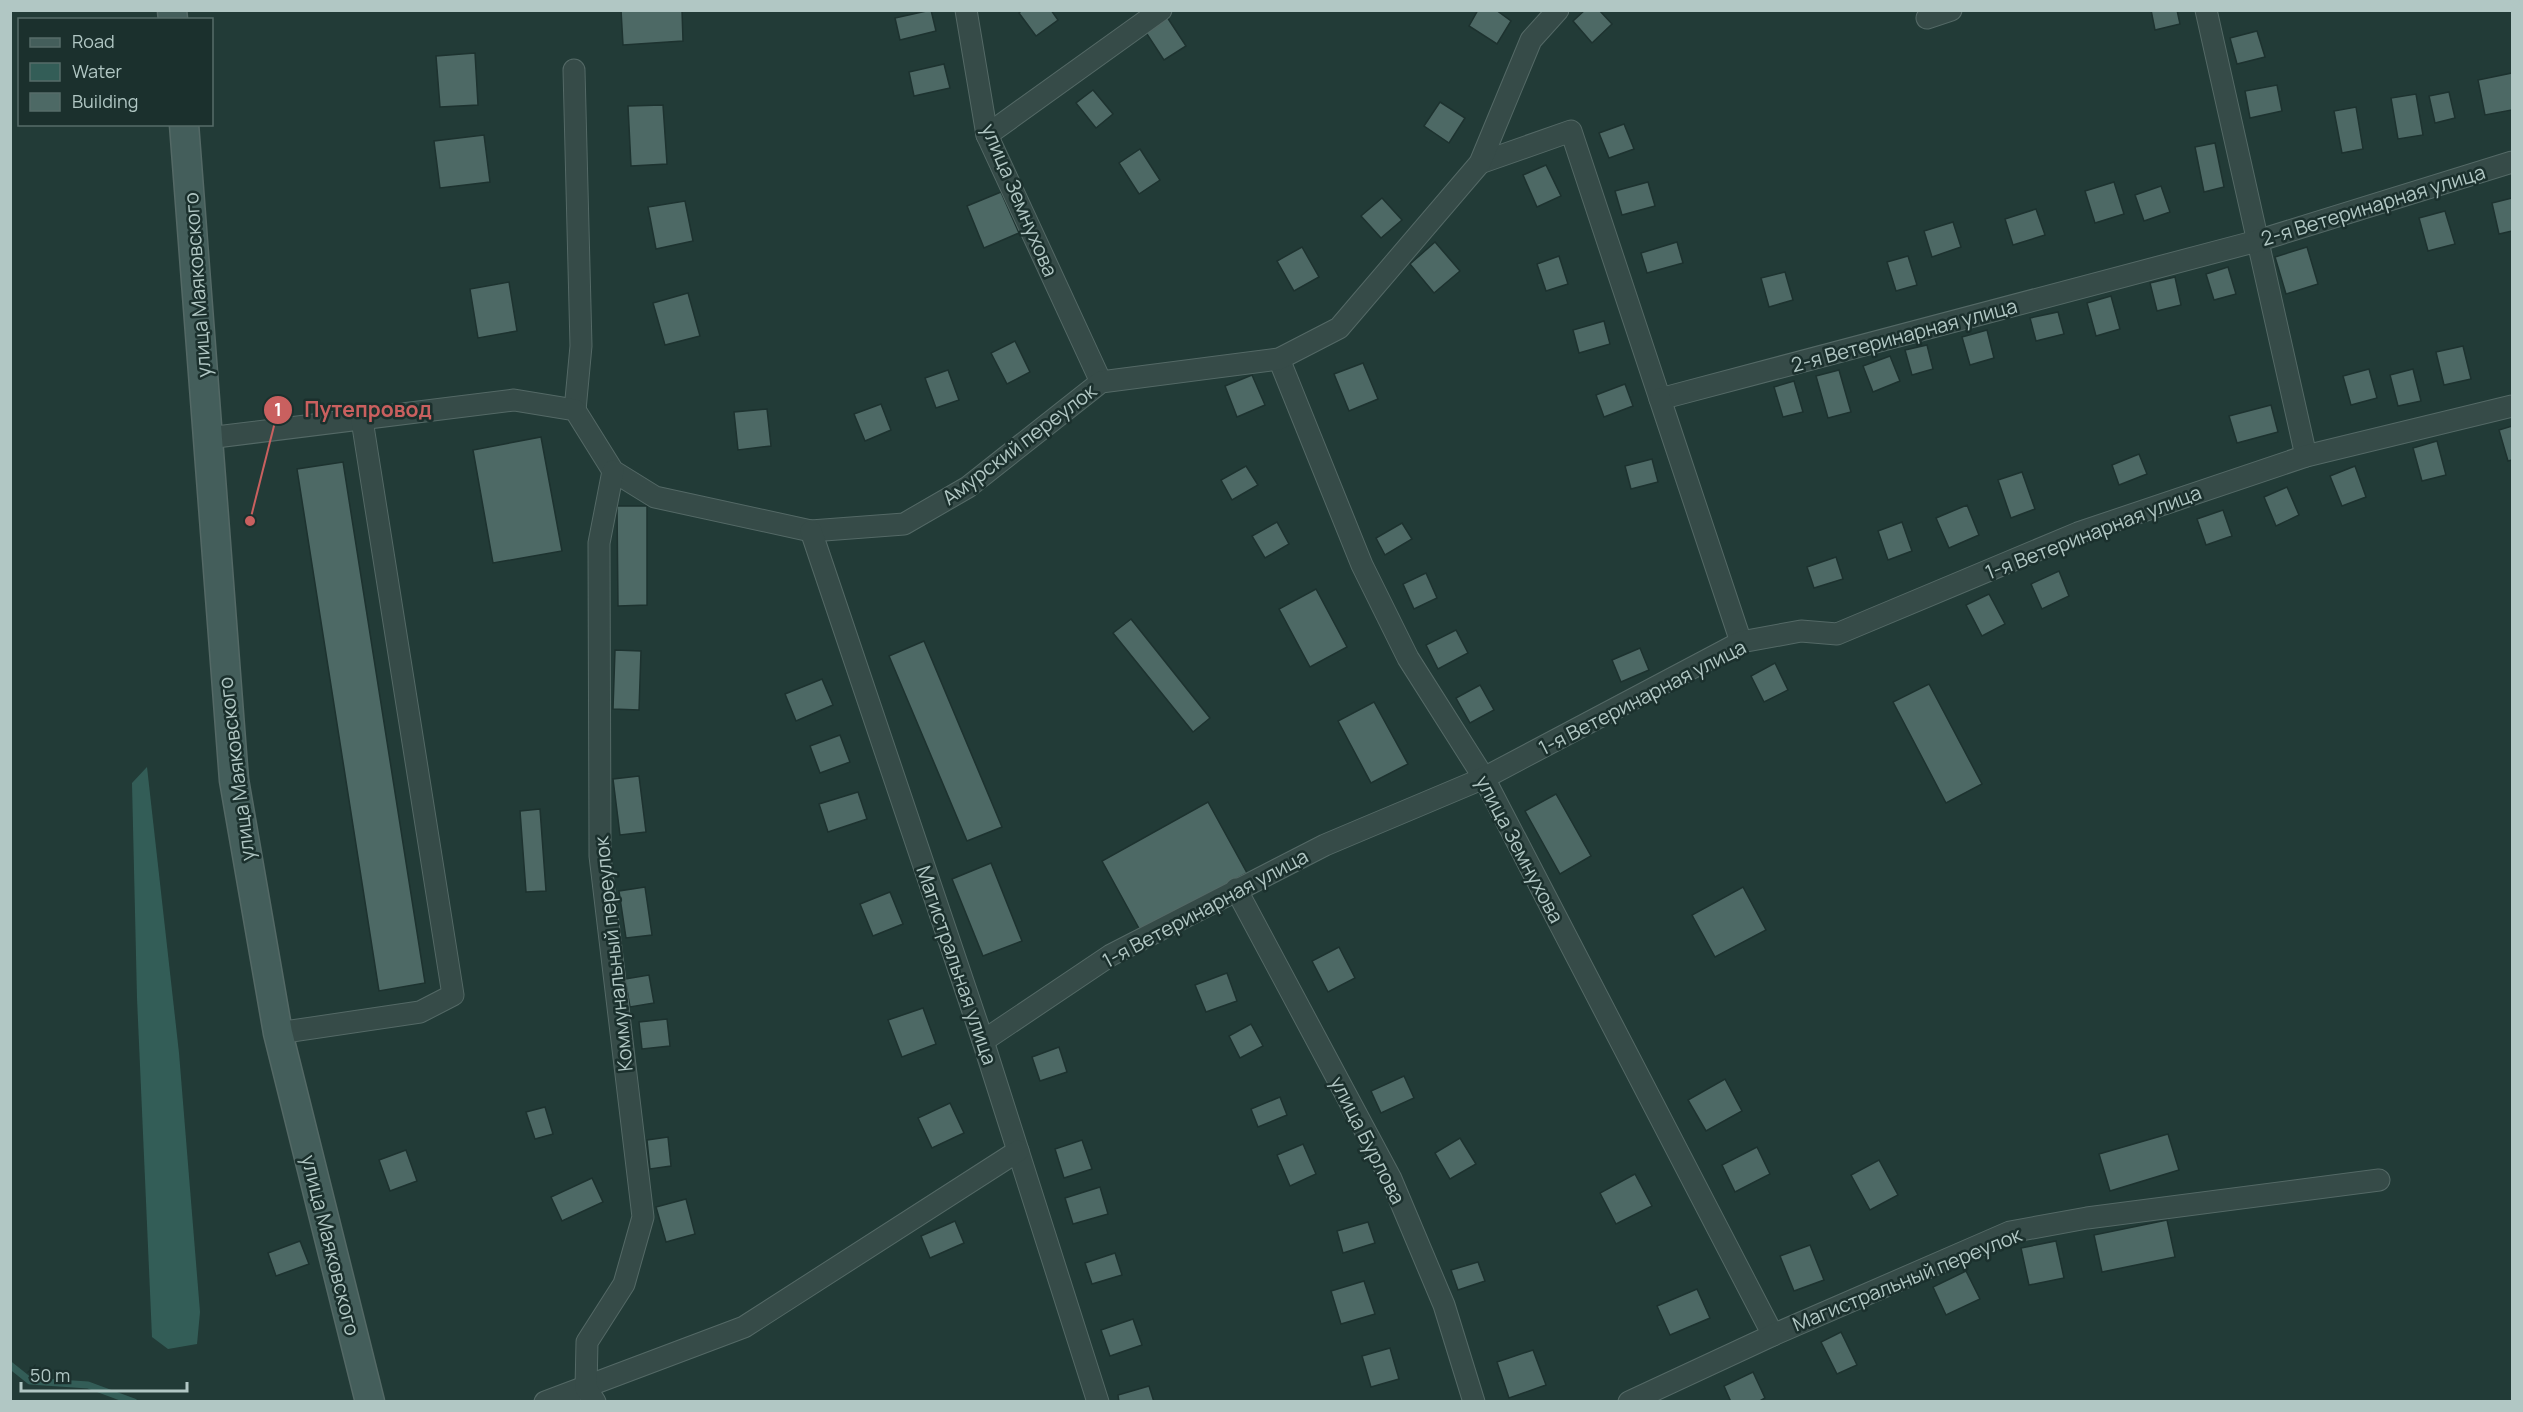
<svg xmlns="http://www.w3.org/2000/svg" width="2523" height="1412" font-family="Manrope,sans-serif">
  <rect width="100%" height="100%" fill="#223b37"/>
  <polygon fill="#335d57" points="147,767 179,1053 200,1312 197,1344 168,1349 152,1337 137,998 132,783"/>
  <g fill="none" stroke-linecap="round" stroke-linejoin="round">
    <polyline stroke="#335d57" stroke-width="7" points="10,1365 30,1381 88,1385 134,1402"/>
  </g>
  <g fill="#4d6965" stroke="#1d322f" stroke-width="1.5">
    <polygon points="621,10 682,10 683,41 623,45"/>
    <polygon points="931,10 936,31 900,40 895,18"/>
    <polygon points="1022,10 1051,10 1058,20 1036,36 1019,13"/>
    <polygon points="1478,10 1496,10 1511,21 1497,44 1469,26"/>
    <polygon points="1585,10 1599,10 1612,24 1592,43 1573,21"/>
    <polygon points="2151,10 2177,10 2180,24 2155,30"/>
    <polygon points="1167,17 1186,46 1164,60 1145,31"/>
    <polygon points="2257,31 2265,57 2237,64 2230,38"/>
    <polygon points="475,53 478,105 440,107 436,56"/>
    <polygon points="944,64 950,88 914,96 909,72"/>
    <polygon points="2512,73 2512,110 2485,115 2478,80"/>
    <polygon points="2277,85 2282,111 2250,118 2245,91"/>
    <polygon points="1093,90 1113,114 1096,128 1076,103"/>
    <polygon points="2449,92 2455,118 2435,123 2429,96"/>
    <polygon points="2416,94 2423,135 2398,139 2391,98"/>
    <polygon points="1440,102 1465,118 1449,143 1424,126"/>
    <polygon points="663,105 667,164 631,166 628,106"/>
    <polygon points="2356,107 2363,149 2342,153 2334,111"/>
    <polygon points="1624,124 1634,149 1609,158 1599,133"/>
    <polygon points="484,135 490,182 440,188 434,141"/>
    <polygon points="2215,143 2224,187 2204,192 2195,147"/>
    <polygon points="1140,149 1160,180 1139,194 1119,163"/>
    <polygon points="1546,165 1561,196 1537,207 1523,175"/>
    <polygon points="1648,182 1655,206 1622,215 1615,191"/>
    <polygon points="2114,182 2124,214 2095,223 2085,191"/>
    <polygon points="2161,186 2170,212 2144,221 2135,195"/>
    <polygon points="1001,192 1019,233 984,248 967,206"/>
    <polygon points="1382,198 1402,220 1381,238 1361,216"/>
    <polygon points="2512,198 2512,231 2499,234 2492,203"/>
    <polygon points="685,201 693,241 656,249 648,207"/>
    <polygon points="2036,209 2045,235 2013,245 2005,219"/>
    <polygon points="2445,211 2455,244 2428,251 2419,218"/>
    <polygon points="1953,222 1961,247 1932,257 1924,231"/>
    <polygon points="1435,242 1460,271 1434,293 1410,264"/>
    <polygon points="1677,242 1683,263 1647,273 1641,253"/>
    <polygon points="1302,247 1319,277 1294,291 1277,261"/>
    <polygon points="2307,247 2318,284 2286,294 2275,257"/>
    <polygon points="1559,256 1568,284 1546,291 1537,264"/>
    <polygon points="1908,256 1917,285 1896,291 1887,262"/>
    <polygon points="2228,267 2236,294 2214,300 2206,274"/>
    <polygon points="1785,272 1793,300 1769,307 1761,278"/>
    <polygon points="2175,277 2181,305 2157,311 2150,283"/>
    <polygon points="509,282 517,331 478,338 470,289"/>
    <polygon points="688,293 700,336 665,345 653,303"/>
    <polygon points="2111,296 2120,329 2096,336 2087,303"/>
    <polygon points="2058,312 2064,334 2036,341 2030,318"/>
    <polygon points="1604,321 1610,344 1579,353 1573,330"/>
    <polygon points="1987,330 1994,358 1970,365 1962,337"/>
    <polygon points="1015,341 1030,372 1007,384 991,353"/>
    <polygon points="1927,345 1933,369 1912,375 1905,350"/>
    <polygon points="2463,346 2471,379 2444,385 2436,352"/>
    <polygon points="1890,356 1900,381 1873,392 1863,366"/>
    <polygon points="1363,363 1378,399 1349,411 1334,374"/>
    <polygon points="2369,369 2377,398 2351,405 2343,376"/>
    <polygon points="2413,369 2421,401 2398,406 2390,375"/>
    <polygon points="948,370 959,400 936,408 925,378"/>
    <polygon points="1839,370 1851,412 1828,418 1816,376"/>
    <polygon points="1252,375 1265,405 1237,417 1225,386"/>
    <polygon points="1794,381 1803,412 1783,417 1774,387"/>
    <polygon points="1625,384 1633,406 1604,417 1596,395"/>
    <polygon points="881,404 891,430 865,441 854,414"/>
    <polygon points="2271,405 2278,432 2237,443 2229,416"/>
    <polygon points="767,409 771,446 738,450 734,412"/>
    <polygon points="2512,426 2512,460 2508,461 2499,430"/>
    <polygon points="541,437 562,551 493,563 473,450"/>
    <polygon points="2437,441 2446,475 2422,481 2413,448"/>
    <polygon points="2139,454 2147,474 2119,485 2112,465"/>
    <polygon points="1652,459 1658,482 1631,489 1625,466"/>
    <polygon points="343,462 425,983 379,991 297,469"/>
    <polygon points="1246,466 1258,485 1232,500 1221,480"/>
    <polygon points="2355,466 2366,497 2342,506 2330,476"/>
    <polygon points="2022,472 2035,509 2011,518 1998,480"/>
    <polygon points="2287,487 2299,515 2276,526 2264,497"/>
    <polygon points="1967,505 1979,535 1949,548 1936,518"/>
    <polygon points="617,506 647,506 647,605 618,606"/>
    <polygon points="2223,510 2232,536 2206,545 2197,519"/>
    <polygon points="1277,522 1289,544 1265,558 1252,536"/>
    <polygon points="1902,522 1912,551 1888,560 1878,531"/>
    <polygon points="1402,523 1412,539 1385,555 1376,538"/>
    <polygon points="1836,557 1843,579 1814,588 1807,567"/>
    <polygon points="2059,571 2069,596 2042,609 2031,584"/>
    <polygon points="1426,573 1437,598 1414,609 1403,584"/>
    <polygon points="1316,589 1347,647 1310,667 1279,609"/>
    <polygon points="1989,594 2005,624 1982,636 1966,605"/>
    <polygon points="1131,619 1210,718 1193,732 1113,633"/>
    <polygon points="1456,630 1468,653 1438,669 1426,645"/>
    <polygon points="924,641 1002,827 967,841 889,656"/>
    <polygon points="1640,648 1649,670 1621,682 1612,660"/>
    <polygon points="615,650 641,651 639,710 613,709"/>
    <polygon points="1775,663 1788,690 1764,702 1751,676"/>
    <polygon points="822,679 833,705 796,721 785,694"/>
    <polygon points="1929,684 1982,784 1946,803 1893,702"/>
    <polygon points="1480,685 1494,710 1470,723 1456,698"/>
    <polygon points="1374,702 1408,764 1371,783 1338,721"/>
    <polygon points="840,735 850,762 820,773 810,746"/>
    <polygon points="639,776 646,832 620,835 613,779"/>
    <polygon points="858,792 867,819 828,832 819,804"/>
    <polygon points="1556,794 1591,856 1560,874 1525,811"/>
    <polygon points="1208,802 1247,873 1141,932 1102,861"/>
    <polygon points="540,809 546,891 526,892 520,811"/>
    <polygon points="991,863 1022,941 983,956 952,879"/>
    <polygon points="645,887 652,935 626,938 619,891"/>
    <polygon points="1743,887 1766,930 1715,957 1692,915"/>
    <polygon points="890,892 903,924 873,936 860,904"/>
    <polygon points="1339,947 1355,978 1328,992 1312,961"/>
    <polygon points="1227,973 1237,1001 1206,1012 1195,985"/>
    <polygon points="649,975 654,1003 630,1007 625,979"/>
    <polygon points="923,1008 936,1044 902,1057 888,1020"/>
    <polygon points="667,1019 670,1046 642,1049 639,1022"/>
    <polygon points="1251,1024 1263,1046 1240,1058 1229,1036"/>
    <polygon points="1059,1047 1067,1072 1040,1081 1032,1057"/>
    <polygon points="1404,1076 1414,1098 1381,1113 1371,1091"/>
    <polygon points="1725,1079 1742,1111 1706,1131 1688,1100"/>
    <polygon points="1280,1097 1287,1115 1258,1127 1251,1109"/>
    <polygon points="950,1103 964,1133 932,1148 918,1118"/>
    <polygon points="545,1107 553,1134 535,1139 526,1112"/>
    <polygon points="2168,1134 2179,1170 2110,1191 2099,1154"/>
    <polygon points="668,1137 671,1166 650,1169 647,1140"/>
    <polygon points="1460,1138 1476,1164 1450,1179 1435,1153"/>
    <polygon points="1082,1140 1092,1169 1064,1178 1055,1149"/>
    <polygon points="1303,1144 1316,1174 1290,1186 1277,1155"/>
    <polygon points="1757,1147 1770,1174 1735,1192 1722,1165"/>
    <polygon points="406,1150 417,1181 390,1191 379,1160"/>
    <polygon points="1879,1160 1898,1195 1870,1210 1851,1175"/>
    <polygon points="1635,1174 1652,1206 1616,1224 1600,1193"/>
    <polygon points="592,1178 603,1202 562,1221 551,1197"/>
    <polygon points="1100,1187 1108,1214 1073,1224 1065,1198"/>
    <polygon points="686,1199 695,1234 666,1242 656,1207"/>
    <polygon points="2167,1220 2175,1257 2102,1272 2094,1235"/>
    <polygon points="955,1221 964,1243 930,1258 921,1236"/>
    <polygon points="1368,1222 1375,1243 1343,1253 1337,1231"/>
    <polygon points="300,1241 309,1264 276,1276 268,1253"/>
    <polygon points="2056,1241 2064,1278 2029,1285 2021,1248"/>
    <polygon points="1810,1245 1824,1280 1794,1291 1780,1256"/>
    <polygon points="1115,1253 1122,1275 1092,1284 1085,1263"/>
    <polygon points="1478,1262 1485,1281 1458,1290 1451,1270"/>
    <polygon points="1966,1271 1980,1299 1946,1315 1933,1287"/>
    <polygon points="1364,1281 1375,1314 1341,1324 1331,1291"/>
    <polygon points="1697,1289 1710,1318 1670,1335 1657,1306"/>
    <polygon points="1133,1319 1142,1345 1110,1356 1101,1330"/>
    <polygon points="1841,1332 1857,1365 1837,1374 1821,1342"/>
    <polygon points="1390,1348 1399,1379 1371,1387 1362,1356"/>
    <polygon points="1533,1350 1546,1385 1509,1398 1497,1362"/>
    <polygon points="1753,1372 1765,1398 1758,1402 1731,1402 1724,1386"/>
    <polygon points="1149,1386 1154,1402 1119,1402 1118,1395"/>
  </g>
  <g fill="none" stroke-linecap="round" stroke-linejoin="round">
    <g stroke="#546966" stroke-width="23">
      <g id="street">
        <polyline points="966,10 987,135 1101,382"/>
        <polyline points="2206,10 2306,456"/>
        <polyline points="1927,18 1951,10"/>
        <polyline points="574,70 581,346 575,410"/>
        <polyline points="987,135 1161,10"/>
        <polyline points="1480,163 1571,131 1660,399 2257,241 2512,162"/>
        <polyline points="1279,359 1362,565 1408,658 1484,778 1773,1335"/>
        <polyline points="1660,399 1741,642"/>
        <polyline points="208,438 514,400 575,410 613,471 655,497 811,531 904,524 968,487 1101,382 1279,359 1339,328 1480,163 1531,40 1558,10"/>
        <polyline points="811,531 983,1041 1098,1402"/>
        <polyline points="1236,889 1391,1179 1444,1305 1474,1402"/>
        <polyline points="278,1033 420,1012 453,995 362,420"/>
        <polyline points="983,1041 1111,955 1325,845 1484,778 1741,642 1801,631 1837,634 2078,533 2306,456 2512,406"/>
        <polyline points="545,1402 744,1327 1018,1151"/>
        <polyline points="595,1402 586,1388 587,1342 624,1284 643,1217 600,856 599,543 613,471"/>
        <polyline points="1629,1402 1773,1335 2010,1232 2087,1218 2379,1180"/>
      </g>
    </g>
    <g stroke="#546966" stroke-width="31">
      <g id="secondary">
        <polyline points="172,10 173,20"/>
        <polyline points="184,124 234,780 278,1033 370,1402"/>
      </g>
    </g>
    <use href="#street" stroke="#364b48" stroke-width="21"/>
    <use href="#secondary" stroke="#445e5b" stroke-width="28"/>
  </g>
  <g text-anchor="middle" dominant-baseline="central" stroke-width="5" stroke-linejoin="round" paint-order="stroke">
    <g font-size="20" fill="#b1c7c4" stroke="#1b302d">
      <text transform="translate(1020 200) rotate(67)">улица Земнухова</text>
      <text transform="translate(2373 205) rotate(-17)">2-я Ветеринарная улица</text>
      <text transform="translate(197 285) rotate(-94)">улица Маяковского</text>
      <text transform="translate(1904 335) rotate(-15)">2-я Ветеринарная улица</text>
      <text transform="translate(1019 444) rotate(-37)">Амурский переулок</text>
      <text transform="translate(2093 532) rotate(-21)">1-я Ветеринарная улица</text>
      <text transform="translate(1642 697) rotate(-27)">1-я Ветеринарная улица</text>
      <text transform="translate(236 769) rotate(-97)">улица Маяковского</text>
      <text transform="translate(1520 849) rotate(62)">улица Земнухова</text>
      <text transform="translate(1205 908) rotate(-28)">1-я Ветеринарная улица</text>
      <text transform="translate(613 954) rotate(-96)">Коммунальный переулок</text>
      <text transform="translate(957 965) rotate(71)">Магистральная улица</text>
      <text transform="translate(1368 1140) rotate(63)">улица Бурлова</text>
      <text transform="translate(331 1245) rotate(76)">улица Маяковского</text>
      <text transform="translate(1907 1279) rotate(-22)">Магистральный переулок</text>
    </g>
  </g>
  <path fill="none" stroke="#c9605f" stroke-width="2" d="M250 521L278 410"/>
  <g fill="#c9605f" stroke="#1b302d" stroke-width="2">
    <circle cx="250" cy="521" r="6"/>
    <circle cx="278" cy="410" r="15"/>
  </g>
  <g font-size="18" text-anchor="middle" font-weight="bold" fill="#fff">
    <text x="278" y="416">1</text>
  </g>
  <g font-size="21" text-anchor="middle" font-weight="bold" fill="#c9605f" stroke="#1b302d" stroke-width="5" stroke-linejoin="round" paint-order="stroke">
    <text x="368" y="417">Путепровод</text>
  </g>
  <rect width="2523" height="1412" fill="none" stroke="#b1c7c4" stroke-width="24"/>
  <rect x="18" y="18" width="195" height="108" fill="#1b302d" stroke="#576c69" stroke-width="1.5"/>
  <rect x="30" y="38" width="30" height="9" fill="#445e5b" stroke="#576c69" stroke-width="1.5"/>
  <text x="72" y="48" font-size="18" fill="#b1c7c4">Road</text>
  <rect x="30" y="63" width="30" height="18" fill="#335d57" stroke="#576c69" stroke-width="1.5"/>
  <text x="72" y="78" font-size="18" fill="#b1c7c4">Water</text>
  <rect x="30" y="93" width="30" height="18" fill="#4d6965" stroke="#576c69" stroke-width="1.5"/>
  <text x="72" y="108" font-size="18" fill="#b1c7c4">Building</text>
  <path d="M21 1382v9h166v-9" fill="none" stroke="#b1c7c4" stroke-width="3"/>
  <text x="30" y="1382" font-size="18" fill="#b1c7c4" stroke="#1b302d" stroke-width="4.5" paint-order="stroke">50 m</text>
</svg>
